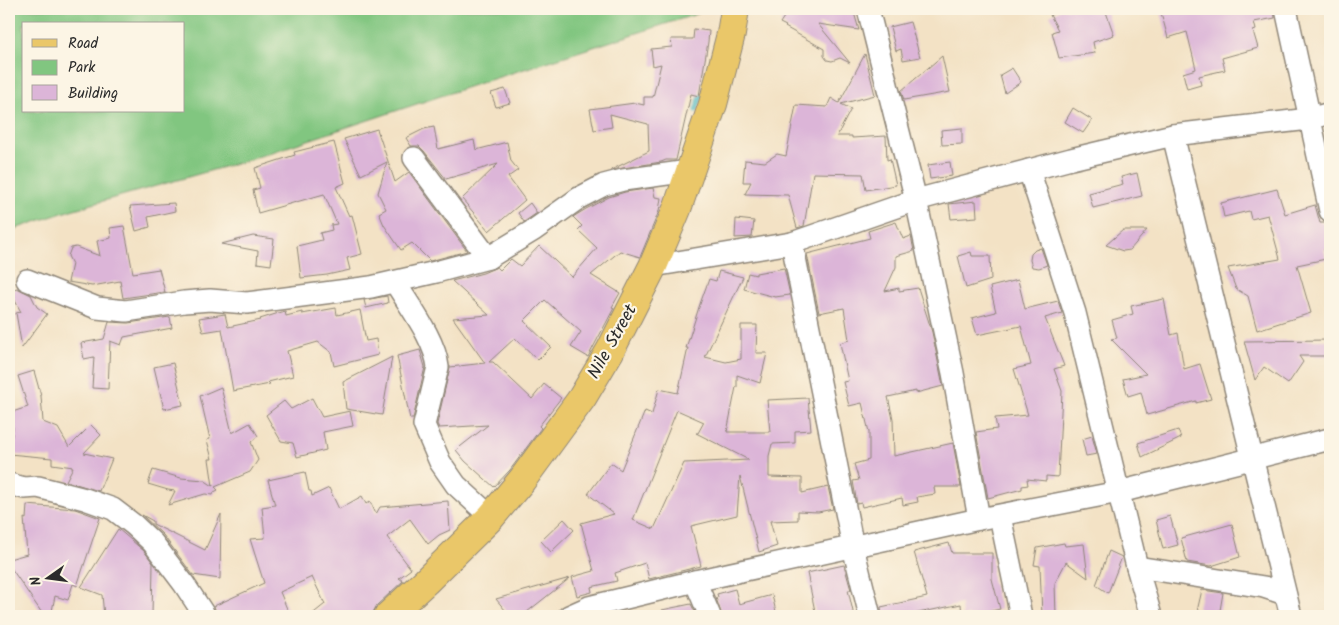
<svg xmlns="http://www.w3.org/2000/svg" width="1339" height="625" font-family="Kalam,sans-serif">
  <rect width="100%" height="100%" fill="#fcf5e5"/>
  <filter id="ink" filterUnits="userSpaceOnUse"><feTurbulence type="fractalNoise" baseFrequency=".02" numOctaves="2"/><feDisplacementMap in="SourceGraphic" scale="10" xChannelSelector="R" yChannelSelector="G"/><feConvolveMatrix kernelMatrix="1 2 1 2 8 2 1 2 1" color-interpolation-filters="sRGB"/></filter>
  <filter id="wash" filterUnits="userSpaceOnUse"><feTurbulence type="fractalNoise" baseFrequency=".0096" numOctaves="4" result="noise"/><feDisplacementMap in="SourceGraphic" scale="20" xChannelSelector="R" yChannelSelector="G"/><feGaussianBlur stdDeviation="1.12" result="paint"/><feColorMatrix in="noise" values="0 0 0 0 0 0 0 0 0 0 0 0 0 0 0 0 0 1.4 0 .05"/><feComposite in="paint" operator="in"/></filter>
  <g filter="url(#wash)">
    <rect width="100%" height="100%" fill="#f3e2c5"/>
    <path fill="#81c680" stroke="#567856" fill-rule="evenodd" d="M 9,9 L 701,9 L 700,13 L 471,86 L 245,161 L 71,210 L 9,231 ZM 24,24 L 184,24 L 184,111 L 24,111 Z"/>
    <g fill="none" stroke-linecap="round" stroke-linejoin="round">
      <polyline stroke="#43b2bd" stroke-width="5.5" points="696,110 701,97"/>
    </g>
    <g id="blocks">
      <g fill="#dcb5d8" fill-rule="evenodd">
        <polygon points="779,9 853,9 859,30 818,24 850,63 840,58 832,61 827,60 824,56 824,49 785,27 786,26 780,23 784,17 779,16"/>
        <polygon points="1061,9 1105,9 1114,35 1093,42 1095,53 1059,58 1052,32 1058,30 1050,15"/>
        <polygon points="1160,9 1274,9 1275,18 1254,22 1256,30 1253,31 1258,48 1222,58 1225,70 1199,76 1201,85 1187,89 1183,73 1196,69 1187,32 1168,38"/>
        <polygon points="910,22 920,57 903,60 901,49 896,51 890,27"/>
        <polygon points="694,29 709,31 708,42 699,96 691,94 676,160 666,160 661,162 611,170 649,151 648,124 610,114 612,127 594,130 590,109 635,103 644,105 644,97 653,97 661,64 653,66 651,49 672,47 671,39 693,39"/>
        <polygon points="865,54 875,95 841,104 851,109 837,136 852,136 852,138 886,136 887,160 890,159 896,185 866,190 863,174 813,173 804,226 797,228 788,195 745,194 751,182 743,182 745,160 765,162 777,154 786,156 796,105 827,107 831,98 839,103"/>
        <polygon points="942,56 950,92 904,100 901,91"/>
        <polygon points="1012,68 1021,82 1005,93 1000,75"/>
        <polygon points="505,89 510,103 496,107 491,93"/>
        <polygon points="1073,108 1092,120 1083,133 1065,122"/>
        <polygon points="434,127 438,149 474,140 476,150 507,142 511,161 518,170 508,177 525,200 489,231 462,199 498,164 446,179 424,151 419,146 411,146 406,138 424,129"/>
        <polygon points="962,128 962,144 942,145 941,130"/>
        <polygon points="377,129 395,182 409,172 467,251 430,261 412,243 401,250 384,225 379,213 386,209 378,193 387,162 361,175 344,139"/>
        <polygon points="334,142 345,183 336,187 349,216 352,215 362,254 347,258 350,270 327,275 301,278 297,246 322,240 320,233 332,230 331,225 337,224 324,194 258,213 253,190 260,188 255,168 295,155 294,152"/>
        <polygon points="950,162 952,176 930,179 928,165"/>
        <polygon points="1137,173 1142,196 1093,208 1089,193 1123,184 1121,177"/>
        <polygon points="653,188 655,197 661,198 659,211 640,257 620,251 591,275 620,293 612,307 614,308 588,357 571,347 581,332 545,300 524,321 551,347 538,360 515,338 489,362 493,362 532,399 544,384 561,398 539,426 541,428 510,470 494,487 465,461 456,450 488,425 439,428 437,424 450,367 485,363 453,318 489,315 452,281 483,273 497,267 500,270 511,259 520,266 539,246 572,277 597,248 578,230 582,226 573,217 586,209 609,197 625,192"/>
        <polygon points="1277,189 1285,214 1315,205 1320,223 1330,223 1330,248 1324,249 1326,259 1297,265 1311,313 1257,330 1248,296 1236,289 1228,268 1280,259 1268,215 1251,219 1249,211 1224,217 1221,203"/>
        <polygon points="976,201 977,217 951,219 949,204"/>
        <polygon points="174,203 175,211 148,217 150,227 136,231 130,206"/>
        <polygon points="530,203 537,213 524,222 518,213"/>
        <polygon points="736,219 754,221 752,237 735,238"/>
        <polygon points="896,222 903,239 911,236 914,251 896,256 896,267 885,291 899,288 899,291 918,288 932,332 943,386 916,393 916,391 888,397 893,419 894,456 953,443 961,487 934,487 935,494 917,497 918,502 903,505 902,498 862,507 861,503 857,504 853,481 859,480 854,464 869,460 869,432 862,403 849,406 843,382 848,381 840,343 849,340 844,308 819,313 807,254 870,238 868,231"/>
        <polygon points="124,226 133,273 159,269 165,292 123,298 120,281 92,286 68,282 72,264 68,256 71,248 76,247 100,256 97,241 111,238 110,228"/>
        <polygon points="1123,230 1147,230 1130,250 1123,251 1106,245"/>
        <polygon points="253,236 274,239 271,265 257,263 258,251 221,244"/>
        <polygon points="1041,248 1047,265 1039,268 1032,267 1030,260 1031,254 1035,250"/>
        <polygon points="971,252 972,256 990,256 991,280 966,288 958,256"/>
        <polygon points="784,268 790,295 775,297 744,289 748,273 756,275 756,273"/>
        <path d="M 719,271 L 743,277 L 705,357 L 726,362 L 741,359 L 741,325 L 757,325 L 756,353 L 767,353 L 760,383 L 737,375 L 737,387 L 736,387 L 727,432 L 770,432 L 767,400 L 808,398 L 811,430 L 795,431 L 795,443 L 772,444 L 769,456 L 769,477 L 802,478 L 802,493 L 828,487 L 833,509 L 818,512 L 798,511 L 798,520 L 770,521 L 777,546 L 759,552 L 740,476 L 737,515 L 691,526 L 701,566 L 649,579 L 645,563 L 615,573 L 617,581 L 591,587 L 592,592 L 577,596 L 572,577 L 594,571 L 581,523 L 614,514 L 588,494 L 611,463 L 621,470 L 645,411 L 652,414 L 659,389 L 678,393 L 688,348 L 686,348 L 700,304 L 709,279 L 716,281 ZM 677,410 L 704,422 L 698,433 L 696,433 L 749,460 L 684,463 L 654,529 L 633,520 Z"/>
        <polygon points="1018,280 1025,309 1058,301 1062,313 1045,318 1064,366 1054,369 1062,391 1058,477 1046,476 1046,481 1027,479 1028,485 1022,486 1022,489 988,498 976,432 997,429 995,418 1028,415 1014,369 1031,365 1021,326 977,335 972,318 996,312 990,287"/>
        <polygon points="17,288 31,295 37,307 47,314 22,348 16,313 21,312 10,291"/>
        <polygon points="387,296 388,303 366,308 364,300"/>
        <polygon points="1164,299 1171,335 1178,333 1184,369 1200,364 1211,399 1196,403 1196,401 1147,415 1141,392 1128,396 1123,379 1146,374 1111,339 1117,338 1112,320 1133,314 1131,306"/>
        <polygon points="336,308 337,315 360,310 366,341 376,339 378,355 334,366 331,352 318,342 287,351 293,376 268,382 270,384 233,391 222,329 203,332 199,318 225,314 228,327 261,320 260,319 285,311 286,316 302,312 302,314"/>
        <polygon points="170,317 172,328 124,337 121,345 110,341 108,389 92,388 94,357 84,359 81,343 104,339 109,322 128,323"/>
        <polygon points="1330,340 1330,356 1299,356 1303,362 1288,384 1264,367 1255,380 1244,341"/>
        <polygon points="420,350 425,367 413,419 410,419 397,356"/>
        <polygon points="392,357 382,415 346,409 343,382"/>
        <polygon points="173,363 183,405 164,409 154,367"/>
        <polygon points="34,371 41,396 43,422 58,428 69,447 91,425 101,435 84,453 112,459 99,491 66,481 73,467 52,464 52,458 9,454 13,428 9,413 28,407 18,376"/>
        <polygon points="221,387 232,433 250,423 258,436 251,442 258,460 250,472 215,487 218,490 214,492 213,495 205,494 168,505 175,491 168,490 148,484 153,470 181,478 204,480 213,486 209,459 212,459 207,440 210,439 200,396"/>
        <polygon points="312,398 322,417 350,411 353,426 323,432 326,450 297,457 293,443 281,441 266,415 284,401 291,409"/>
        <polygon points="1178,430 1181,438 1142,457 1138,443"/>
        <polygon points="1092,436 1097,454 1086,456 1082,439"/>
        <polygon points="305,472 309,491 311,491 312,496 329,488 339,509 362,496 366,504 370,501 376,514 380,507 448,501 450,530 439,535 428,544 410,519 387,537 411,569 399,578 403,581 377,605 371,616 310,616 325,604 312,577 280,592 290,616 217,616 214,606 264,583 250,539 265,538 262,507 275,505 268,480"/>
        <polygon points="27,505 75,509 100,518 77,586 73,584 68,600 55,596 51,616 44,616 9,565 9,559 27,554 24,518 26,519"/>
        <polygon points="221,514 220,579 193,575 163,535 142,515 153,521 153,524 205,550"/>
        <polygon points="1170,516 1178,545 1163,549 1156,520"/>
        <polygon points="564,519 574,530 551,552 541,541"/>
        <polygon points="1232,524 1240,557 1211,566 1187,562 1181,538"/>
        <polygon points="118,529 144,551 153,563 152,616 104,616 102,595 81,587"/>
        <polygon points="949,543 952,553 992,553 992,579 1000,609 987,612 987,616 962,616 961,604 904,616 882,616 881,607 927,597 914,552"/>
        <polygon points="1064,543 1065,546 1084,544 1088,578 1066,562 1055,583 1056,616 1042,616 1040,566 1034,565 1037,548"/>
        <polygon points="1109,551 1122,557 1108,593 1096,585"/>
        <polygon points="844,565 851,590 848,590 854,616 816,616 807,573"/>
        <polygon points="570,578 522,616 510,616 496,599"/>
        <polygon points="735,589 739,604 772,595 777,616 722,616 716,598 718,597 717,594"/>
        <polygon points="1202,590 1223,593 1219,616 1200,615 1198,607"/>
        <polygon points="691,604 697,616 663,616 662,610"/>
      </g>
    </g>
  </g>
  <g filter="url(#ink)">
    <use href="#blocks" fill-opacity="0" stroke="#8f8678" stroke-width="1"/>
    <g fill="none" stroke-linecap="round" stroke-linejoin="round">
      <g stroke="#8f8678" stroke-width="24">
        <g id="street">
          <polyline points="868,9 916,200 953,373 979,519"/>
          <polyline points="1286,9 1330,211"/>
          <polyline points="1173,135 1291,616"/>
          <polyline points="414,158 488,258"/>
          <polyline points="1029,170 1075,313 1137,567 1151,616"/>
          <polyline points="792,243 853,547 870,616"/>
          <polyline points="653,266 792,243 916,200 1071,159 1173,135 1309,119 1330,113"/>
          <polyline points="27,280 97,308 126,311 184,302 210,300 247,303 371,287 436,272 488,258 534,230 579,198 604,185 623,180 689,171"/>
          <path d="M 395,282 C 409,306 435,339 438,367 L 424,425 L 440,462 L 456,485 L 491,517"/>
          <polyline points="9,484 24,488 38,487 85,499 113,509 134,525 153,543 184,584 205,616"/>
          <polyline points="1000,516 1021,616"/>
          <polyline points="1137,567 1264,587 1285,594"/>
          <polyline points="695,581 710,616"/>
          <polyline points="569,616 589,607 695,581 979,519 1119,492 1330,439"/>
        </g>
      </g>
      <g stroke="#8f8678" stroke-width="30">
        <polyline id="primary" points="388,616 426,581 491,517 522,480 582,398 610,351 653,266 677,209 713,104 731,34 735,9"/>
      </g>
      <use href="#street" stroke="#fff" stroke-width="21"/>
      <use href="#primary" stroke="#eac769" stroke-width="28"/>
    </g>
  </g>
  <g text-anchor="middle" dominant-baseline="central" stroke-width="4.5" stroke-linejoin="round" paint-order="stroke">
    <g font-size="18" fill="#2b2b2b" stroke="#fcf5e5">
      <text transform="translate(613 342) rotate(-61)">Nile Street</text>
    </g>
  </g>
  <rect width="1339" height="625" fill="none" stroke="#fcf5e5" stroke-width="30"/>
  <rect x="22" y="22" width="162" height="90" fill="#fcf5e5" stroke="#a8a49b"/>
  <rect x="32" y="39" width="25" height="8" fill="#eac769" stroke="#a8a49b"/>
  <text x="68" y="48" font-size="15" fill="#2b2b2b">Road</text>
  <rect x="32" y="60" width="25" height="15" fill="#81c680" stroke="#a8a49b"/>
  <text x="68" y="72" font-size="15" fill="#2b2b2b">Park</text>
  <rect x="32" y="85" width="25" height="15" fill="#dcb5d8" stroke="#a8a49b"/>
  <text x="68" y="98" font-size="15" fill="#2b2b2b">Building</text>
  <g transform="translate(48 578) rotate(256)" stroke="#fcf5e5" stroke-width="4" paint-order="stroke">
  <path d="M0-4L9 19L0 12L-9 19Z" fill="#2b2b2b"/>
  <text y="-8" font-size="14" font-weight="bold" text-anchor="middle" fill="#2b2b2b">N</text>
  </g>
</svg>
